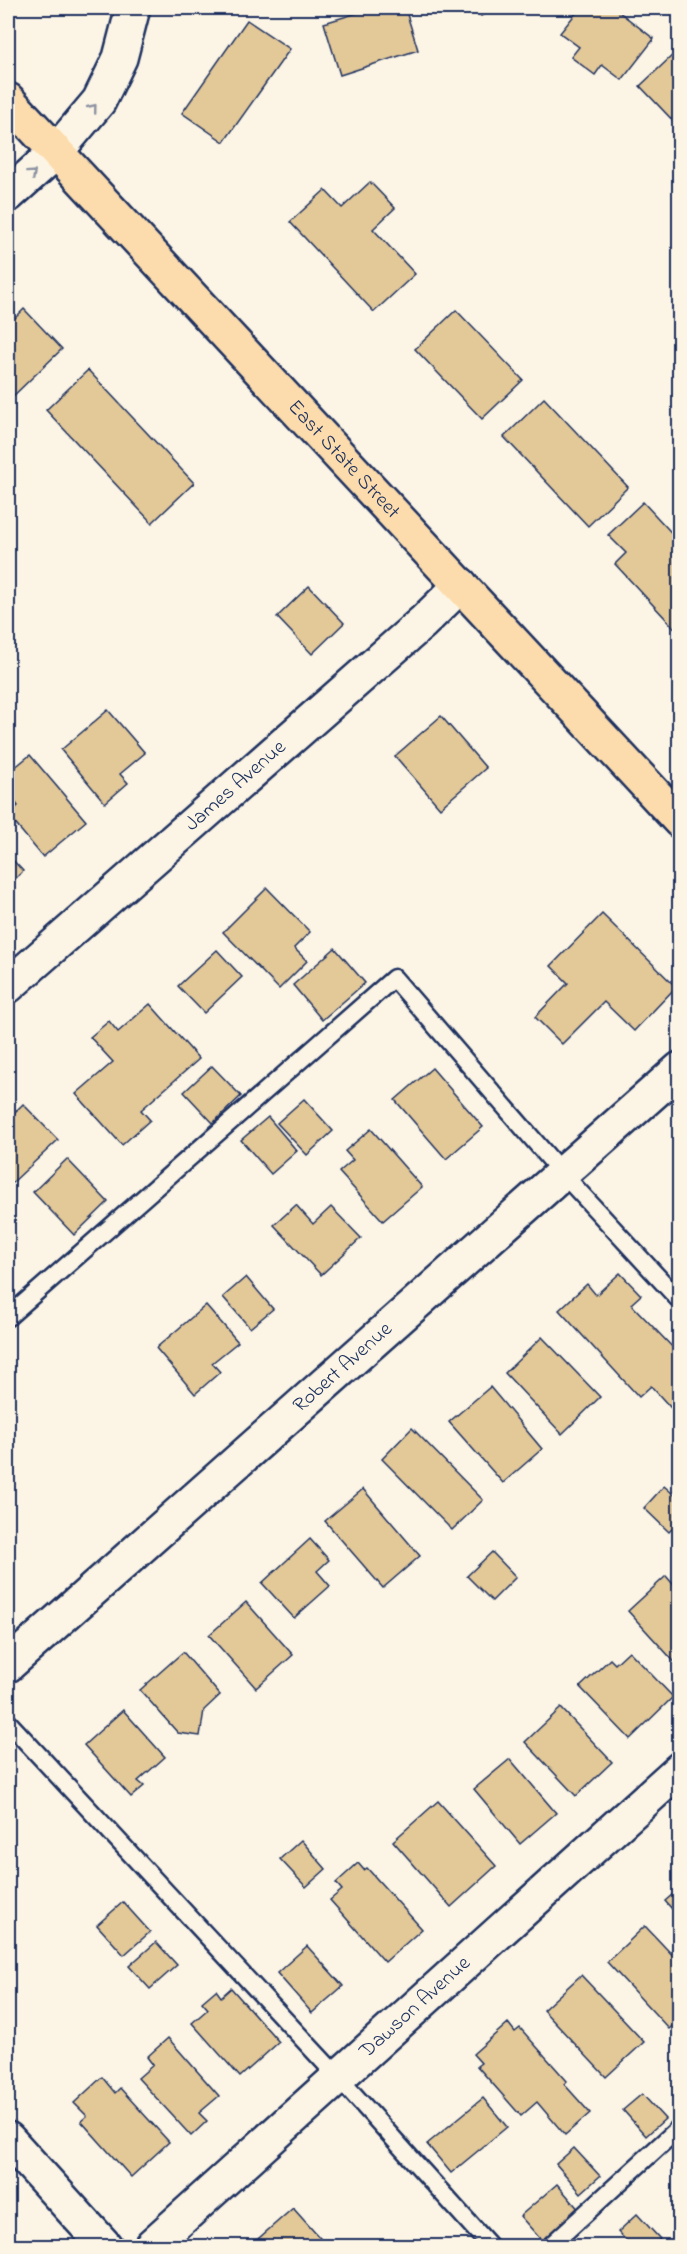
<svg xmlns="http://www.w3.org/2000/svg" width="687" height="2254" font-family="'Indie Flower',sans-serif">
  <rect width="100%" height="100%" fill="#fcf5e5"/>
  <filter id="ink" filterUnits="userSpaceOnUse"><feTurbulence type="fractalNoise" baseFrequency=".0167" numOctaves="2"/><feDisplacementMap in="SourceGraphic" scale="12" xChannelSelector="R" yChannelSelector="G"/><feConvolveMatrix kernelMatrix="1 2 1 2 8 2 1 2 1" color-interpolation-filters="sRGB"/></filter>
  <g filter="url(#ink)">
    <g fill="#e3c898" stroke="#1b2f5e" stroke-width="1.5">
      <polygon points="374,8 405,8 418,50 340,75 324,23"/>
      <polygon points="475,8 494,8 481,16"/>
      <polygon points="580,8 614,8 654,39 622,80 602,65 595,75 571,57 579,47 560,33"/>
      <polygon points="247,20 290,49 224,142 182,113"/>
      <polygon points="675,53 680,58 680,128 640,86"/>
      <polygon points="370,182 395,208 373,229 415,274 374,312 290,222 325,190 342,208"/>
      <polygon points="24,309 62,349 8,401 8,325"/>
      <polygon points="456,310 523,380 482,419 415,349"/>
      <polygon points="88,370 194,483 152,523 46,410"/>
      <polygon points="544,398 628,487 588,526 504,437"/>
      <polygon points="643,502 680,542 680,634 615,564 626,553 608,535"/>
      <polygon points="309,586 344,623 312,654 277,617"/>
      <polygon points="108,710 145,753 120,774 128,783 105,803 61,750"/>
      <polygon points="441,716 486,768 440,808 395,756"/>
      <polygon points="30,755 86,821 43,857 8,815 18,806 8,793 8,773"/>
      <polygon points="8,855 23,871 8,886"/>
      <polygon points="267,888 310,932 294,948 307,961 279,989 223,932"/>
      <polygon points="602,914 676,987 634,1031 604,1002 562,1044 535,1017 568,983 551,966"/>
      <polygon points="335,948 365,983 322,1020 293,985"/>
      <polygon points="217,950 242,977 204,1013 178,986"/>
      <polygon points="150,1004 199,1059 141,1110 150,1120 122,1145 76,1094 113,1062 90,1037 109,1021 118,1032"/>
      <polygon points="212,1066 241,1096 213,1123 184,1092"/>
      <polygon points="432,1068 483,1127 446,1159 395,1100"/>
      <polygon points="304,1099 333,1131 307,1155 277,1123"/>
      <polygon points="23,1104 58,1140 12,1183 8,1178 8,1119"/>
      <polygon points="268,1117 297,1151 271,1174 241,1140"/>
      <polygon points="371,1129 422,1187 383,1221 339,1172 353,1160 345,1151"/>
      <polygon points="67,1159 108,1202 74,1235 33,1192"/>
      <polygon points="296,1205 313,1224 331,1207 361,1238 321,1275 274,1225"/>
      <polygon points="620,1273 641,1295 631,1304 680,1355 680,1418 651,1386 639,1397 559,1310 587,1284 596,1295"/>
      <polygon points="246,1277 273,1309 250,1328 223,1297"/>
      <polygon points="206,1305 238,1342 212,1363 220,1372 195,1394 156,1348"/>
      <polygon points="542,1337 600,1397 562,1434 505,1373"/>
      <polygon points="490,1387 542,1449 503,1483 449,1422"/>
      <polygon points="412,1428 483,1500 452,1530 382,1459"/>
      <polygon points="664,1486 680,1500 680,1521 669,1532 644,1508"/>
      <polygon points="363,1489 420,1556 383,1588 325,1521"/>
      <polygon points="310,1539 329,1560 317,1571 330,1586 294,1618 262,1583"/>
      <polygon points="492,1552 516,1577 492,1601 467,1576"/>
      <polygon points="666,1576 680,1592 680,1668 628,1611"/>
      <polygon points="246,1602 293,1655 256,1688 209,1635"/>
      <polygon points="629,1651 673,1697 630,1739 580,1687 610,1659 615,1664"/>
      <polygon points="183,1652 220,1695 204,1710 200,1736 178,1733 140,1690"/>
      <polygon points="561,1708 612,1762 576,1796 525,1742"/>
      <polygon points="123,1710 165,1757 138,1781 144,1786 131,1797 84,1745"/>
      <polygon points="510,1759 556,1813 520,1844 474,1789"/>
      <polygon points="438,1801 496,1866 451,1907 393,1841"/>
      <polygon points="301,1840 326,1869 306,1887 280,1859"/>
      <polygon points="358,1863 364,1870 367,1868 422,1929 385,1962 330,1900 342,1890 336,1883"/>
      <polygon points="680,1888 680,1918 665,1901"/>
      <polygon points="123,1902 150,1932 124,1955 97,1925"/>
      <polygon points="645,1926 680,1963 680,2019 669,2029 607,1962"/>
      <polygon points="156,1942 177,1965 150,1989 129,1966"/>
      <polygon points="307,1946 343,1986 312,2013 277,1973"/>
      <polygon points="581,1975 644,2042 606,2077 543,2010"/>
      <polygon points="231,1988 279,2042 240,2077 192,2023 208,2009 202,2002 216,1990 221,1997"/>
      <polygon points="508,2023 515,2032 520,2028 567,2081 564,2084 590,2113 565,2135 537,2102 521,2116 477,2066 481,2063 473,2054"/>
      <polygon points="168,2038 219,2096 199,2113 207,2121 191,2136 138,2078 153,2065 147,2057"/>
      <polygon points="102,2077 115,2093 120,2088 169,2142 131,2177 81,2121 87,2116 74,2103"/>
      <polygon points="642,2094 665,2119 646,2136 623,2110"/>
      <polygon points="483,2098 507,2127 451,2173 427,2144"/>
      <polygon points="574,2148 600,2176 581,2193 556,2164"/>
      <polygon points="557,2184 580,2211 543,2242 520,2216"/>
      <polygon points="293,2208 327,2246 250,2246"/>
      <polygon points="637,2214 660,2239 652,2246 631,2246 618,2232"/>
    </g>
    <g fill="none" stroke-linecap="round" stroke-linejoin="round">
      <g stroke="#1b2f5e" stroke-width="21">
        <g id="service">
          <polyline points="8,1317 394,978 562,1173 680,1301"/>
          <polyline points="8,1722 338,2077 490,2246"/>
          <polyline points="550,2246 680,2127"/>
        </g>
      </g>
      <g stroke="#1b2f5e" stroke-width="38">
        <g id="minor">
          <polyline points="56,152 99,101 120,58 133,8"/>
          <path id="s1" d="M 8,986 L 423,622 L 461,585"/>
          <path id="s2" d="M 8,1665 L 680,1069"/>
          <polyline points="8,2139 105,2246"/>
          <path id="s3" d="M 151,2246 L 680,1769"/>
        </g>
      </g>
      <g stroke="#1b2f5e" stroke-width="38">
        <polyline id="tertiary" points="8,195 56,152"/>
      </g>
      <g stroke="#1b2f5e" stroke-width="38">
        <g id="primary">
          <path id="s4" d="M 8,100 L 680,821"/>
        </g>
      </g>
      <use href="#service" stroke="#fcf5e5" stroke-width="16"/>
      <use href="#minor" stroke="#fcf5e5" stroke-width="33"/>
      <use href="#tertiary" stroke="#fcf5e5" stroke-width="33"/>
      <use href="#primary" stroke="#fcdcac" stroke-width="33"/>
    </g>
    <defs><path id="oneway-chevron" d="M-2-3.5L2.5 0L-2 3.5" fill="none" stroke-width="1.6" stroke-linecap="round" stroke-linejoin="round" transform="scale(1.5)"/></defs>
    <g stroke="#8c92a2">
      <use href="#oneway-chevron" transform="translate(93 108) rotate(-51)"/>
      <use href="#oneway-chevron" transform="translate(32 174) rotate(-42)"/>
    </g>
  </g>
  <g text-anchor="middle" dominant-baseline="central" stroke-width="6" stroke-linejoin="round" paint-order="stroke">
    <g font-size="21" fill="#1b2f5e" stroke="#fcf5e5">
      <text stroke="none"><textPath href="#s4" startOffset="492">East State Street</textPath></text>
      <text stroke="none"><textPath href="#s1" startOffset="303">James Avenue</textPath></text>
      <text stroke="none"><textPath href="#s2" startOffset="448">Robert Avenue</textPath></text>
      <text stroke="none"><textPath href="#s3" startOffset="356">Dawson Avenue</textPath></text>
    </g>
  </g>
  <rect width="687" height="2254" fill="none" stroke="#fcf5e5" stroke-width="30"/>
  <rect x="15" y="15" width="657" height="2224" fill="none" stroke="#1b2f5e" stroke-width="2" filter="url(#ink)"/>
</svg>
